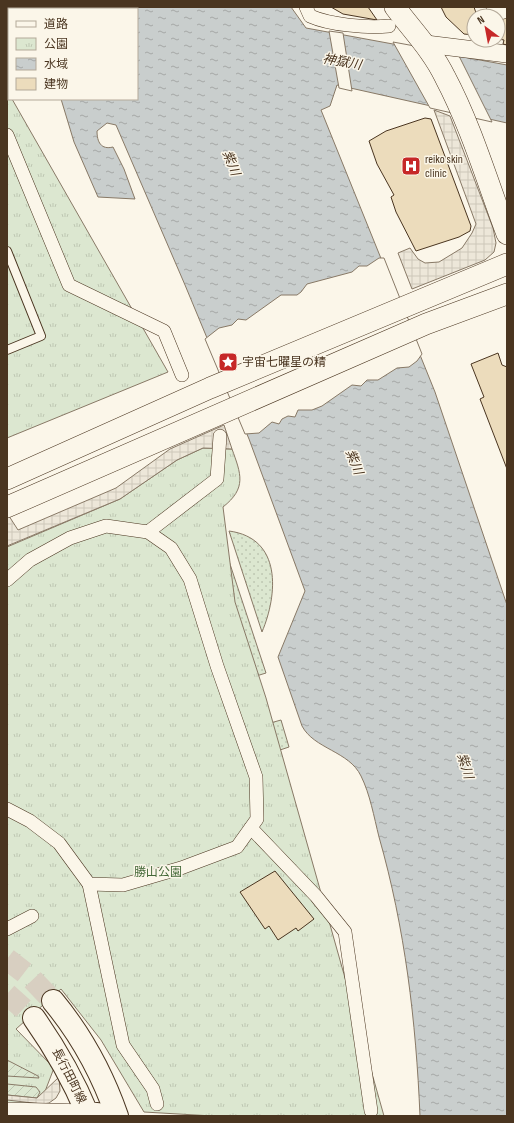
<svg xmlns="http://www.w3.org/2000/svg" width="514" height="1123" font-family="'Sofia Sans Condensed','Noto Sans JP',sans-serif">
  <defs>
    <pattern id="grass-dots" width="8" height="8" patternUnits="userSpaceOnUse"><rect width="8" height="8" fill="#dce7d0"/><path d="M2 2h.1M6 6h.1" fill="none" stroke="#bec7b2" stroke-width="1.8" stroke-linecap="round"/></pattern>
    <pattern id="park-tufts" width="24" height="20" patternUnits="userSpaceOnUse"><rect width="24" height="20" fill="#dce7d0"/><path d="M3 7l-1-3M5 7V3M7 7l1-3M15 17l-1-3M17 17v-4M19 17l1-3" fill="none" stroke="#bec7b2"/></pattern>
    <pattern id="garden-furrows" width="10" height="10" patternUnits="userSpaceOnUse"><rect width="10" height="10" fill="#dce7d0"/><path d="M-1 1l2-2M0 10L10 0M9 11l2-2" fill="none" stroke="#bec7b2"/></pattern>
    <pattern id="plaza-grid" width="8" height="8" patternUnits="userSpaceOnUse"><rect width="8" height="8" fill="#ede7d9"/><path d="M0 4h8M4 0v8" fill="none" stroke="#cdc7ba"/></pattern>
    <pattern id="water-ripples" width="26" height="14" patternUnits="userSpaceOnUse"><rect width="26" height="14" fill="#c9cecd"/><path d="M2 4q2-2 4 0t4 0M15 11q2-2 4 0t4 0" fill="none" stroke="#a5a8a6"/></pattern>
  </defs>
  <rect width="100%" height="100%" fill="#fbf6e9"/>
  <g fill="url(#grass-dots)" stroke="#887966">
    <path d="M 229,531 C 282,538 278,594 262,632 Z"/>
    <polygon points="226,552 266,673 240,681"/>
    <polygon points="281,720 289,747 265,755 256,727"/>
  </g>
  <g fill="url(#park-tufts)" stroke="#887966">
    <polygon points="7,87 9,99 12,99 168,372 7,438"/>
    <path d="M 203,448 L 232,449 C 241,474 247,488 223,507 L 235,602 L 266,698 L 384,1116 L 213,1116 L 144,1112 L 101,1040 L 61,989 L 16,1029 L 54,1068 L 39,1107 L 7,1103 L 7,547 L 120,499 L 177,460 Z"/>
  </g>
  <g fill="url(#garden-furrows)" stroke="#887966">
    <polygon points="7,1060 38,1076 39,1078 7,1076"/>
    <polygon points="7,1084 36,1087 40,1092 37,1098 7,1095"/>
  </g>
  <g fill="url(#plaza-grid)" stroke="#887966">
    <polygon points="434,110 450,116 493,228 496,243 494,252 485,260 412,289 398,253 410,248 418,259 425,263 439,262 462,248 472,233 476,224"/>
    <polygon points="224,425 232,449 203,448 177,460 120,499 7,546 7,517 9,516 18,530 116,488 170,449"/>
    <polygon points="59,1077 60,1091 56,1098 49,1103 42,1104 7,1100 7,1095 37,1098"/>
  </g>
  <path fill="url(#water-ripples)" stroke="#887966" d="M 58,7 L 291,7 L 306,28 L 507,65 L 507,123 L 337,85 L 330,106 L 321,110 L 435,392 L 507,605 L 507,1116 L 420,1116 C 416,1021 405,928 379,837 C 374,817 370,794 361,776 C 349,751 314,749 302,726 L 278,657 L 305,591 L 249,439 L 185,285 L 116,125 L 107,123 L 97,131 C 97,142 101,150 113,147 L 124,169 L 135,199 L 98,197 L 74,142 L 61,99 L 137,99 L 137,9 L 59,9 Z"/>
  <g fill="#fbf6e9" stroke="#887966">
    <polygon points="329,31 343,33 352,91 339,88"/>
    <polygon points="393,42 458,54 492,122 430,108"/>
    <polygon points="379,258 384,258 422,354 417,361 409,367 397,368 378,380 367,380 361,386 352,385 322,406 312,410 298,410 295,417 288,416 282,419 279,424 272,422 259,433 245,434 205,339 219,328 232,325 238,319 246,320 281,295 297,295 301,292 307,284 352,272 359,266 367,266"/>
  </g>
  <g fill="#ecdcbc" stroke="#4a3520">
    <polygon points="11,7 38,7 38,9 12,9"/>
    <polygon points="331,7 368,7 377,20 343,14"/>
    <polygon points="441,7 474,7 477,16 474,16 474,35 464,34 446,17"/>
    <polygon points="503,15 507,16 507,45 503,44 504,40 498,39"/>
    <polygon points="425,118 431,119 471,226 470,231 459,237 416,251 396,212 391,197 394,195 377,164 369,141 386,131"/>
    <polygon points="498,353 502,365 507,367 507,469 480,399 484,397 471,364"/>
    <polygon points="275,871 314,919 298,931 296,928 278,940 269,926 265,929 240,892"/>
  </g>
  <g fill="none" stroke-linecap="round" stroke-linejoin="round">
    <g stroke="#d8cfc1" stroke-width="22" stroke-dasharray="22 11" stroke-linecap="butt">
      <polyline points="7,959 29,976 53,1001"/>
      <polyline points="7,994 34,1018"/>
    </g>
    <g stroke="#4a3520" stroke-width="10">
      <polyline id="service" points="7,251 41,336 7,350"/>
    </g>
    <g stroke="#4a3520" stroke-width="14">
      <g id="pedestrian">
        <path d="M 306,7 L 310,16 C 330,25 367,28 389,26"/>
        <polyline points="7,135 69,285 164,331 182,375"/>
        <polyline points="148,532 217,479 220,436"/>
        <polyline points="7,580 30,560 70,538 106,526 148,532 171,548 190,579 217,666 256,777 257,819 237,847 181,868 123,885 89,884 59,843 30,821 7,809"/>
        <polyline points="251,828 316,896 345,932 371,1111"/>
        <polyline points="89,884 123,1045 153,1089 157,1104"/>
        <polyline points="7,929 32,916"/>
      </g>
    </g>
    <g stroke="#4a3520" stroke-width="18">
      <g id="minor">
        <polyline points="493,16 494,13 507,9"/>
        <polyline points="426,44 507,54"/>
        <polyline points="7,1111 87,1113"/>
      </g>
    </g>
    <g stroke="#4a3520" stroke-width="22">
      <g id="tertiary">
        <path d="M 395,7 C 412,30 432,50 445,77 C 471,126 487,181 507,234"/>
        <polyline points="7,479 210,388 507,264"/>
        <polyline points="7,507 426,324 507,294"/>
      </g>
    </g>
    <g stroke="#4a3520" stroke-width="24">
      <g id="primary">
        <path d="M 53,1001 C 82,1036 102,1073 117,1116"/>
        <path d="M 34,1018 C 55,1048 73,1079 87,1113 L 114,1116"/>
      </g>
    </g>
    <use href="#service" stroke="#fbf6e9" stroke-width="8"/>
    <use href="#pedestrian" stroke="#fbf6e9" stroke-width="13"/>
    <use href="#minor" stroke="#fbf6e9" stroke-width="17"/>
    <use href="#tertiary" stroke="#fbf6e9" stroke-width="21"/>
    <use href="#primary" stroke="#fbf6e9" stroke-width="22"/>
  </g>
  <defs>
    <g id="hospital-square" transform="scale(1)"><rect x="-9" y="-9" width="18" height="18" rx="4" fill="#c62828" stroke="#fbf6e9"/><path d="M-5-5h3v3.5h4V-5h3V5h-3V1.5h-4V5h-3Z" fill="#fff"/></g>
    <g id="sight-square" transform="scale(1)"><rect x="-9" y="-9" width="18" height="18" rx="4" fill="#c62828" stroke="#fbf6e9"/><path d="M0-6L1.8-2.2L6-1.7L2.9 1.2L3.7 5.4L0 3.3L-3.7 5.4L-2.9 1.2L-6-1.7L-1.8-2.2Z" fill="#fff"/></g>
  </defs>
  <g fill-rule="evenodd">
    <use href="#hospital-square" x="411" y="166"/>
    <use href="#sight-square" x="228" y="362"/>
  </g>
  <g text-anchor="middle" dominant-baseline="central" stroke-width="3" stroke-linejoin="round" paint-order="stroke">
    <g font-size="12" fill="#4a3520" stroke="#fbf6e9" text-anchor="start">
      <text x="425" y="159">reiko skin<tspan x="425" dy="14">clinic</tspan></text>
      <text x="242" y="362">宇宙七曜星の精</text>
    </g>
    <g font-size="12" fill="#436837" stroke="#fbf6e9">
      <text x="158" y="872">勝山公園</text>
    </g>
    <g font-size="12" fill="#4a3520" stroke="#fbf6e9">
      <text transform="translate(69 1076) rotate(63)">長行田町線</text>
    </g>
    <g font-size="13" font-style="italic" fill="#4a3520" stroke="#fbf6e9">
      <text transform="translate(342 62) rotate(10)">神獄川</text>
      <text transform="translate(231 163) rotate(68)">紫川</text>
      <text transform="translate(354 462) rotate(68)">紫川</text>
      <text transform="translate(465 766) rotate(73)">紫川</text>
    </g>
  </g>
  <rect width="514" height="1123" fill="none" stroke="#4a3520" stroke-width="16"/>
  <rect x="8" y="8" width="130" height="92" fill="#fbf6e9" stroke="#b4a999"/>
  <rect x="16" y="21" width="20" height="6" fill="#fbf6e9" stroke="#b4a999"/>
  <text x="44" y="28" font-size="12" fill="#4a3520">道路</text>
  <rect x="16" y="38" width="20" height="12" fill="url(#park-tufts)" stroke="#b4a999"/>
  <text x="44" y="48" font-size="12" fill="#4a3520">公園</text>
  <rect x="16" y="58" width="20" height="12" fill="url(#water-ripples)" stroke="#b4a999"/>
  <text x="44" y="68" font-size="12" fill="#4a3520">水域</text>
  <rect x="16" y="78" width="20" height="12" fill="#ecdcbc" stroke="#b4a999"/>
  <text x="44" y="88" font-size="12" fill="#4a3520">建物</text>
  <g transform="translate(486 28) rotate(328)"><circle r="19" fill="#fbf6e9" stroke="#b4a999"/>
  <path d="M0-3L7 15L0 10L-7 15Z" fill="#c62828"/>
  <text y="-6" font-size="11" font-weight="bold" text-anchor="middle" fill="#4a3520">N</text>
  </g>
</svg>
